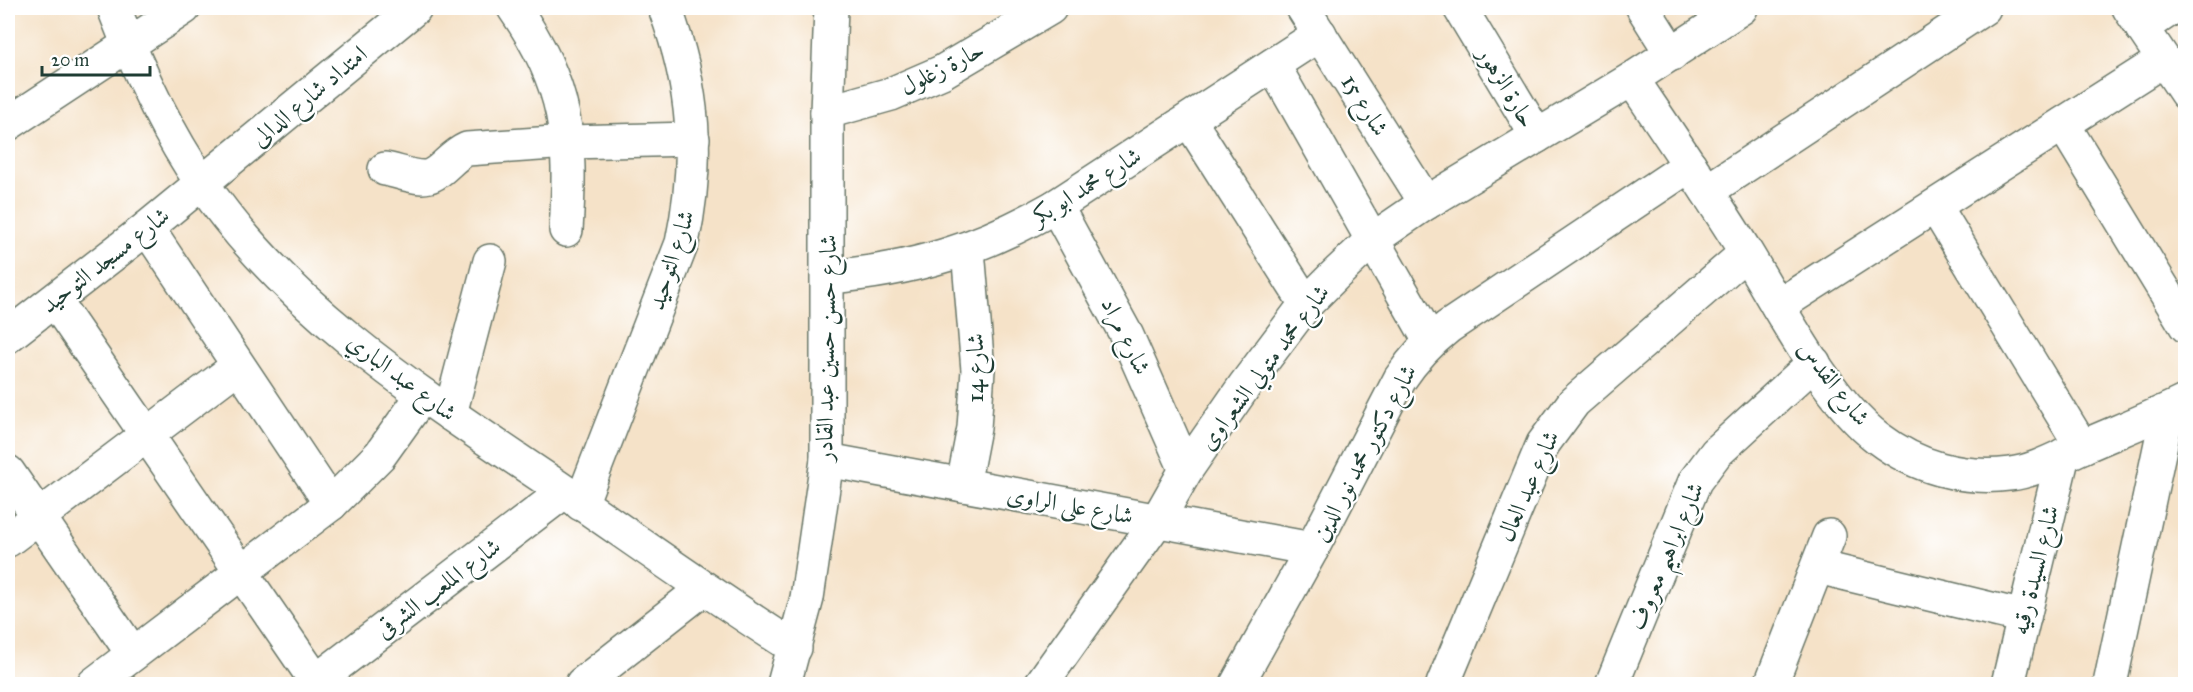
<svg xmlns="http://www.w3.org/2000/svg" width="2193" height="692" font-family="'IM FELL Great Primer',Amiri,serif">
  <rect width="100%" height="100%" fill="#fff"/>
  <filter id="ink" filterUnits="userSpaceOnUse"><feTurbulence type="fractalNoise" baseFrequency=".0167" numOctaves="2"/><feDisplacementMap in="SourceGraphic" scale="12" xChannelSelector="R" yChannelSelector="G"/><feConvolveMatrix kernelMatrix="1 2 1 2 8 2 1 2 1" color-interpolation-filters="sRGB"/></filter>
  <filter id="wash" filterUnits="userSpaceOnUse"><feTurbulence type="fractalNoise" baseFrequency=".008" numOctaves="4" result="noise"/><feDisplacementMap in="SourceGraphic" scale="24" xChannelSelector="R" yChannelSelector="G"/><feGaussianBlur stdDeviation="1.35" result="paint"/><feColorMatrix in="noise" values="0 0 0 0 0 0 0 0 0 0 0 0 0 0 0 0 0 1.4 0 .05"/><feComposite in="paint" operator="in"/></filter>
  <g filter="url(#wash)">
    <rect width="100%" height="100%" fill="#f5e2c8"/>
  </g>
  <g filter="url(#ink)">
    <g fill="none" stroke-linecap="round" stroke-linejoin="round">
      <g stroke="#6a7768" stroke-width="36">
        <g id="minor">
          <path d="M 114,8 C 137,68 165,130 202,183 C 289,311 423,396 549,481 C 631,537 711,595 795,648"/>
          <path d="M 514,8 C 568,85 572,139 566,230"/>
          <polyline points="1303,8 1426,203"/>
          <polyline points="1460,8 1537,136"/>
          <polyline points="1643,8 1672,54"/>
          <polyline points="2129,8 2186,93"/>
          <polyline points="2142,28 2172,8"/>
          <polyline points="1273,65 1430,341"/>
          <path d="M 1632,79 C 1671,137 1710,194 1747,254 C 1780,308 1828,401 1878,438 C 1916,467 1962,480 2010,474 C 2035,471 2059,457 2082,447 C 2116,432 2152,418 2186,401"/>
          <polyline points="827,112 891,94 942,72 1050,8"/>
          <polyline points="1189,120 1306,304"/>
          <polyline points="8,124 184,8"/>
          <polyline points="2063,124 2186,326"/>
          <path d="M 385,169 C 398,171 420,181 432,175 C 445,169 451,156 467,149 L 568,142 L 693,139"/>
          <polyline points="1707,191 1984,8"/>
          <polyline points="1056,206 1127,336 1186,470"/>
          <polyline points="1935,206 2082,447"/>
          <polyline points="147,228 331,504"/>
          <path d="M 828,277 C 914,270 981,249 1056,206 L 1320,34"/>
          <polyline points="55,301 318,684"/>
          <polyline points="1778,306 2163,60"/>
          <polyline points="8,336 147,228 415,8"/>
          <polyline points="450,414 490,261"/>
          <polyline points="827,460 1312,549"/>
          <polyline points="8,472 133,654"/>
          <polyline points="963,485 974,428 978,370 968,250"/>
          <path d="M 581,504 L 682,243 C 700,158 695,89 665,8"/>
          <polyline points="8,540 238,366"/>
          <polyline points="1818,567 2024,617"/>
          <polyline points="94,684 331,504 380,455 423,395"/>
          <polyline points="312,684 564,492"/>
          <polyline points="582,684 703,589"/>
          <polyline points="784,684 807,598 827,460 827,112 831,8"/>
          <polyline points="1041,684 1157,521 1186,470 1245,385 1306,304 1334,276 1372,240 1426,203 1632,79 1741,8"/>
          <path d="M 1237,684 L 1312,549 L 1400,379 C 1414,358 1429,342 1448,327 L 1690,165"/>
          <polyline points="1443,684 1543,444 1574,402 1746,253"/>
          <polyline points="1612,684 1695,481 1716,453 1814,363"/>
          <polyline points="1771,684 1829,536"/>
          <polyline points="2008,684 2063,455"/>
          <polyline points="2110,684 2168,410"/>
        </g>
      </g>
      <use href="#minor" stroke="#fff" stroke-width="33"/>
    </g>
  </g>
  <g text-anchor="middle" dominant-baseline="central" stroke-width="4.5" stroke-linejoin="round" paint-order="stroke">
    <g font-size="24" fill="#1f3d34" stroke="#fff">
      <text transform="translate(942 68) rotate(-27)">حارة زغلول</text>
      <text transform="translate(1507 87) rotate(59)">حارة الزهور</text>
      <text transform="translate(309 96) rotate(-40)">امتداد شارع الدالى</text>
      <text transform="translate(1365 105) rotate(58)">شارع 15</text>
      <text transform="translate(1086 186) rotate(-32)">شارع محمد ابو بكر</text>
      <text transform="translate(105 260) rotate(-38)">شارع مسجد التوحيد</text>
      <text transform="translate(671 260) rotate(-72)">شارع التوحيد</text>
      <text transform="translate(1126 336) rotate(64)">شارع مراد</text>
      <text transform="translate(826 348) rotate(-89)">شارع حسن حسين عبد القادر</text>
      <text transform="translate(1264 367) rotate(-53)">شارع محمد متولي الشعراوى</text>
      <text transform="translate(975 368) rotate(-90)">شارع 14</text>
      <text transform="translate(402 377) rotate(37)">شارع عبد الباري</text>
      <text transform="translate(1834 383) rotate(52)">شارع القدس</text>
      <text transform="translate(1364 453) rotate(-62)">شارع دكتور محمد نور الدين</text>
      <text transform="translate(1528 486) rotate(-66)">شارع عبد العال</text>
      <text transform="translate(1070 505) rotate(10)">شارع على الراوى</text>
      <text transform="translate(1666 556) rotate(-67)">شارع ابراهيم معروف</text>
      <text transform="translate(2035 570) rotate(-76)">شارع السيدة رقيه</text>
      <text transform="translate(438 588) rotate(-37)">شارع الملعب الشرقى</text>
    </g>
  </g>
  <rect width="2193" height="692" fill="none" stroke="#fff" stroke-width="30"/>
  <path d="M42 66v9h108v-9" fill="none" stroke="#1f3d34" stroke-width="3"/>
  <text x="51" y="66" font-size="18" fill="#1f3d34" stroke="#ffffff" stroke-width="4.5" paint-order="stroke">20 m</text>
</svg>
